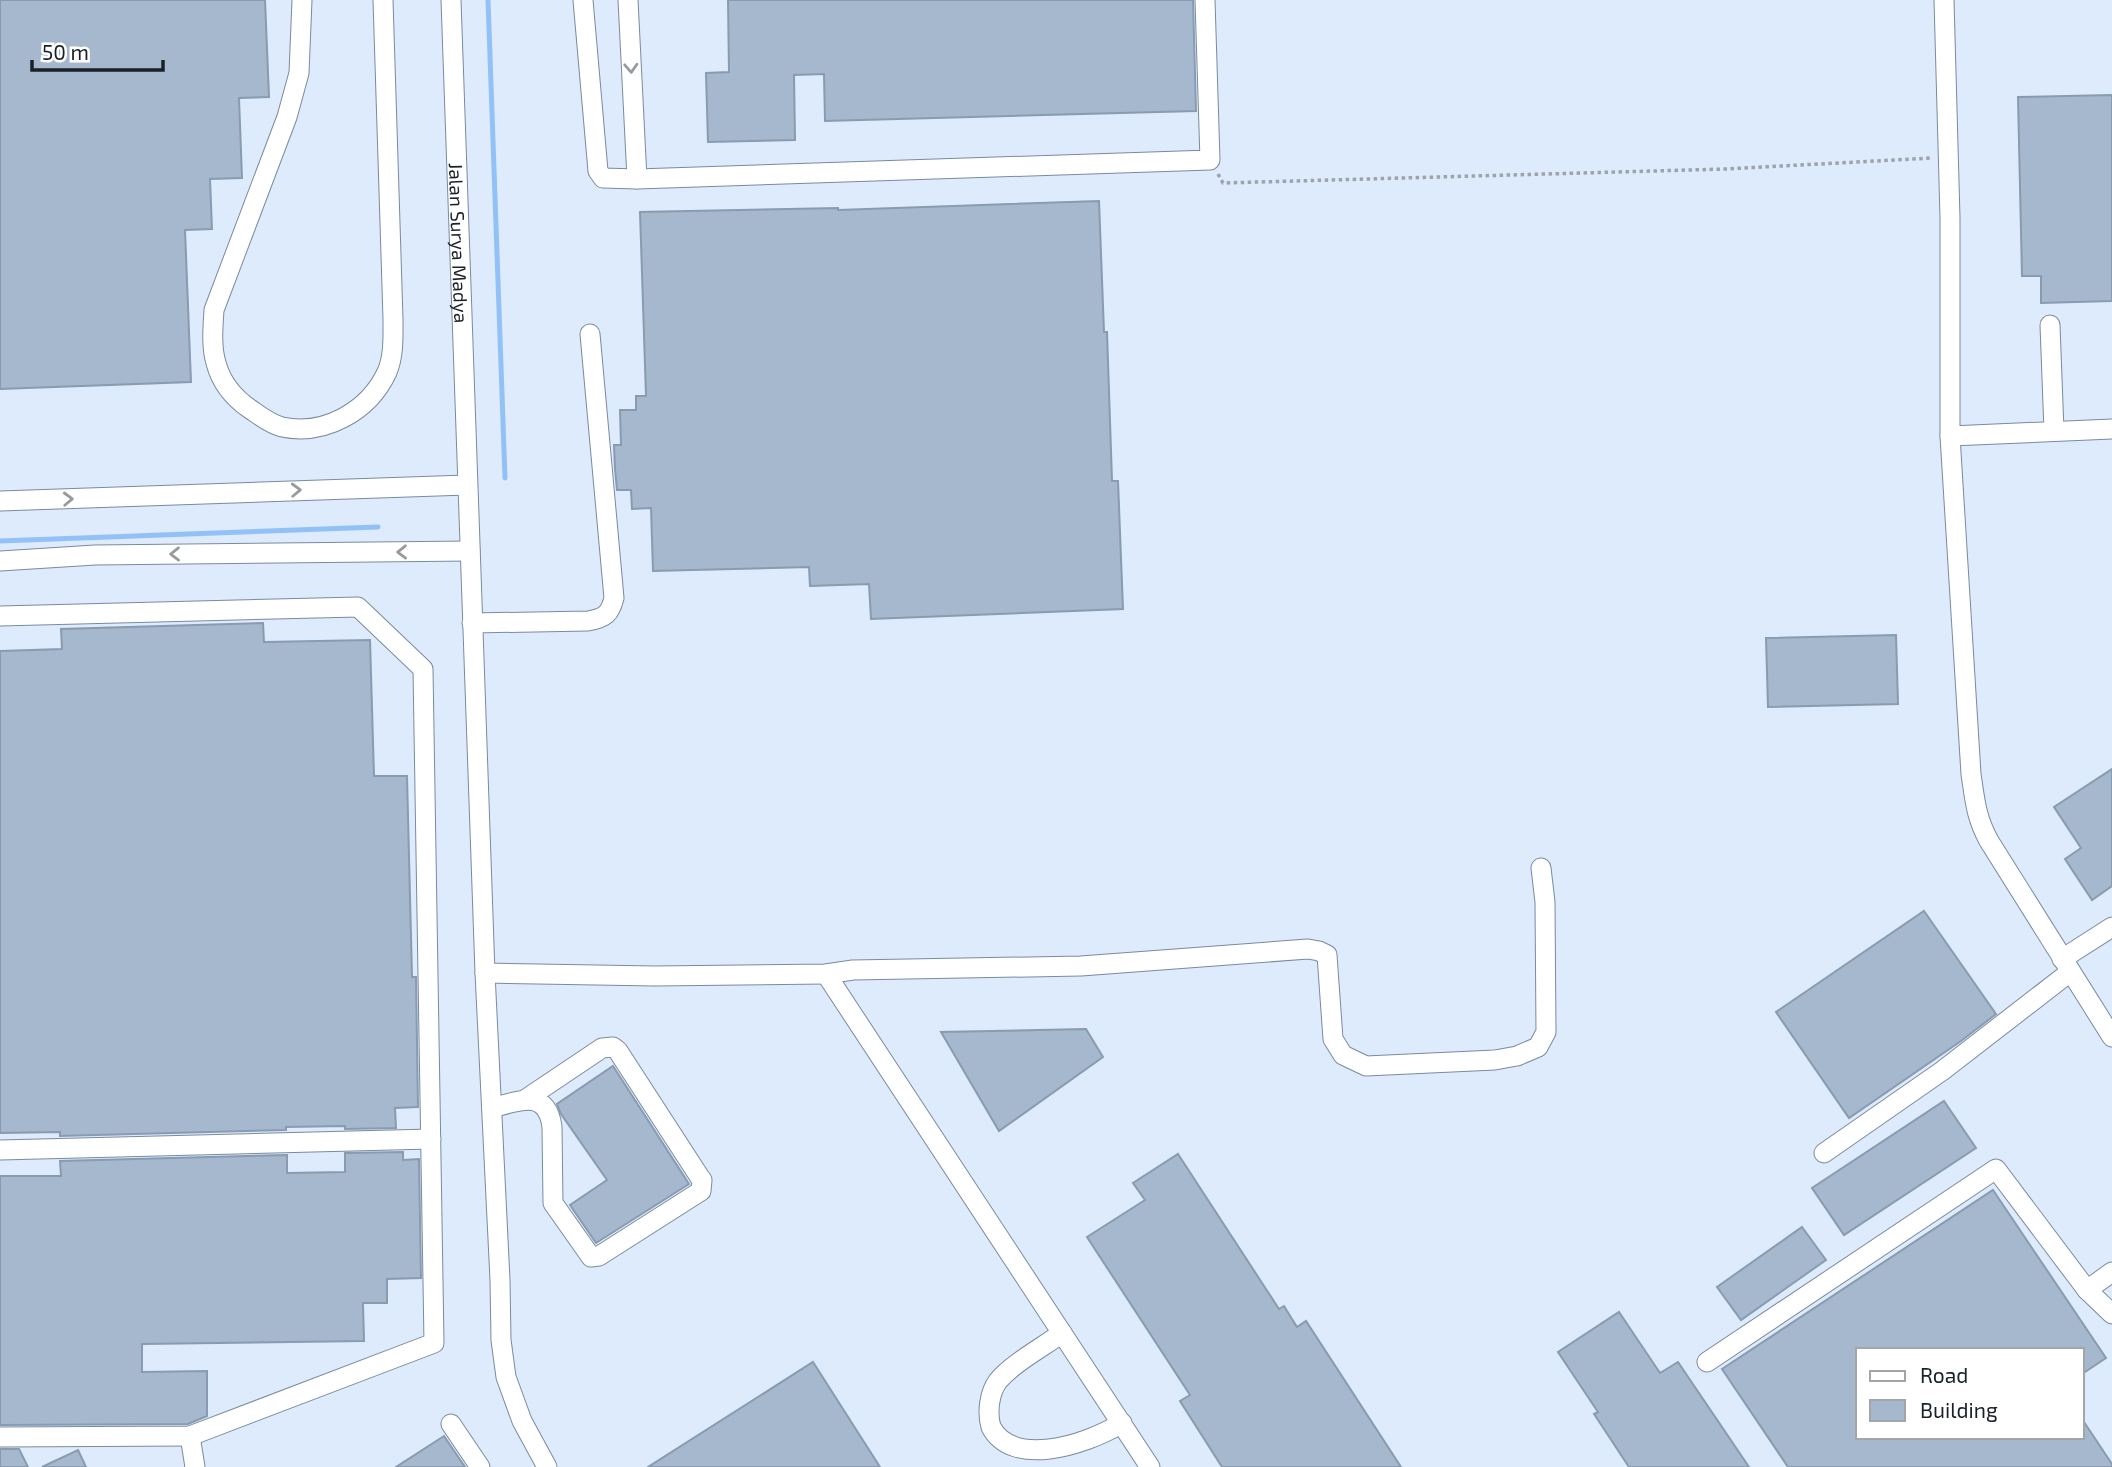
<svg xmlns="http://www.w3.org/2000/svg" width="2112" height="1467" font-family="'Exo 2',sans-serif">
  <rect width="100%" height="100%" fill="#f2f6fa"/>
  <path fill="#ddebfd" fill-rule="evenodd" d="M 0,0 L 2112,0 L 2112,1467 L 0,1467 ZM 1858,1350 L 2082,1350 L 2082,1437 L 1858,1437 Z"/>
  <g fill="none" stroke-linecap="round" stroke-linejoin="round">
    <g stroke="#92c1f8" stroke-width="5">
      <polyline points="488,0 505,478"/>
      <polyline points="0,541 378,527"/>
    </g>
  </g>
  <g fill="#a5b8cd" stroke="#899bb0" stroke-width="2">
    <polygon points="0,0 265,0 269,97 239,98 242,178 210,179 212,229 185,230 191,382 0,389"/>
    <polygon points="728,0 1193,0 1196,111 825,121 824,74 794,75 795,140 708,142 706,73 729,72"/>
    <polygon points="2112,95 2112,301 2041,303 2041,276 2022,276 2018,97"/>
    <polygon points="1099,201 1104,332 1107,332 1112,481 1118,481 1123,609 871,619 869,584 810,586 809,567 653,571 651,508 632,509 631,490 617,490 615,469 614,445 621,445 620,410 636,410 636,396 646,396 640,212 838,208 838,210"/>
    <polygon points="263,623 264,642 370,640 374,776 407,776 412,977 416,977 418,1107 395,1108 396,1128 345,1129 345,1126 286,1127 286,1130 60,1136 60,1132 0,1133 0,651 62,649 61,629"/>
    <polygon points="1896,635 1898,704 1768,707 1766,638"/>
    <polygon points="2112,769 2112,886 2092,900 2065,859 2081,848 2054,807"/>
    <polygon points="1924,911 1996,1014 1961,1041 1849,1118 1776,1012"/>
    <polygon points="1086,1029 1103,1057 999,1131 941,1032"/>
    <polygon points="613,1066 689,1184 596,1243 570,1205 607,1180 561,1114 557,1104"/>
    <polygon points="1944,1101 1976,1148 1844,1235 1812,1188"/>
    <polygon points="403,1152 403,1160 419,1159 421,1278 387,1279 387,1303 363,1303 364,1341 142,1344 142,1372 207,1371 207,1416 188,1424 0,1425 0,1176 61,1176 60,1161 287,1155 287,1173 345,1172 345,1153"/>
    <polygon points="1178,1154 1279,1309 1284,1306 1297,1327 1306,1321 1401,1467 1222,1467 1180,1401 1190,1395 1087,1237 1145,1200 1133,1183"/>
    <polygon points="1993,1190 2106,1358 2082,1374 2082,1350 1858,1350 1858,1437 2082,1437 2082,1419 2112,1464 2112,1467 1788,1467 1722,1369"/>
    <polygon points="1802,1227 1826,1260 1741,1320 1717,1287"/>
    <polygon points="1619,1312 1660,1373 1678,1362 1749,1467 1629,1467 1594,1414 1598,1412 1558,1352"/>
    <polygon points="813,1362 880,1467 648,1467"/>
    <polygon points="444,1436 465,1467 396,1467"/>
    <polygon points="0,1449 19,1449 28,1467 0,1467"/>
    <polygon points="78,1450 86,1467 42,1467"/>
  </g>
  <g fill="none" stroke-linecap="round" stroke-linejoin="round">
    <g stroke="#798b9f" stroke-width="21">
      <g id="minor">
        <path d="M 302,0 L 299,73 L 287,117 L 214,310 C 213,327 211,346 216,363 C 221,382 234,398 250,409 C 259,415 270,424 282,427 C 325,436 369,411 387,372 C 394,356 393,336 393,319 L 383,0"/>
        <path id="s1" d="M 451,0 L 485,973 L 500,1280 L 501,1340 L 506,1377 L 522,1421 L 547,1467"/>
        <polyline points="583,0 598,171 603,178 637,179 1210,160 1205,0"/>
        <polyline points="628,0 637,179"/>
        <path d="M 1944,0 L 1950,218 L 1950,436 L 1971,774 C 1975,801 1976,817 1989,841 L 2112,1037"/>
        <polyline points="2050,325 2054,431"/>
        <polyline points="1950,436 2112,429"/>
        <polyline points="0,501 467,485"/>
        <polyline points="0,561 95,555 470,551"/>
        <polyline points="0,616 358,607 423,669 434,1343 190,1436 0,1437"/>
        <path d="M 472,623 L 588,621 C 605,618 610,614 614,598 L 590,334"/>
        <polyline points="2062,959 2112,927"/>
        <polyline points="485,973 655,976 826,974 853,970 1081,966 1308,949 1319,951 1327,955 1333,1039 1343,1055 1366,1066 1495,1060 1517,1056 1538,1047 1546,1032 1545,902 1541,868"/>
        <polyline points="826,974 1150,1467"/>
        <path d="M 492,1108 C 518,1101 547,1088 552,1127 L 553,1203 L 591,1257 L 599,1256 L 701,1191 L 702,1180 L 699,1176 L 618,1051 L 613,1047 L 602,1048 L 526,1099"/>
        <polyline points="0,1150 431,1139"/>
        <polyline points="1824,1153 1942,1071 2070,972"/>
        <polyline points="2112,1272 2087,1290 2112,1314"/>
        <path d="M 1062,1333 C 1043,1347 1013,1363 998,1381 C 989,1393 987,1413 991,1427 C 1012,1467 1082,1447 1122,1423"/>
        <polyline points="1707,1362 1996,1169 2087,1290"/>
        <polyline points="451,1424 480,1467"/>
        <polyline points="190,1436 195,1467"/>
      </g>
    </g>
    <polyline stroke="#9da3a8" stroke-width="3.5" stroke-dasharray="3.5 3.5" stroke-linecap="butt" points="1218,174 1223,183 1725,169 1932,158"/>
    <use href="#minor" stroke="#fff" stroke-width="19"/>
  </g>
  <defs><path id="oneway-chevron" d="M-2-3.5L2.5 0L-2 3.5" fill="none" stroke-width="1.6" stroke-linecap="round" stroke-linejoin="round" transform="scale(1.75)"/></defs>
  <g stroke="#989b9e">
    <use href="#oneway-chevron" transform="translate(631 68) rotate(87)"/>
    <use href="#oneway-chevron" transform="translate(296 490) rotate(-2)"/>
    <use href="#oneway-chevron" transform="translate(68 499) rotate(-2)"/>
    <use href="#oneway-chevron" transform="translate(402 552) rotate(179)"/>
    <use href="#oneway-chevron" transform="translate(175 554) rotate(179)"/>
  </g>
  <g text-anchor="middle" dominant-baseline="central" stroke-width="5" stroke-linejoin="round" paint-order="stroke">
    <g font-size="19" fill="#192028" stroke="#fff">
      <text stroke="none"><textPath href="#s1" startOffset="243">Jalan Surya Madya</textPath></text>
    </g>
  </g>
  <rect x="1856" y="1348" width="228" height="91" fill="#ffffff" stroke="#a3a6a9" stroke-width="2"/>
  <rect x="1870" y="1371" width="35" height="10" fill="#ffffff" stroke="#a3a6a9" stroke-width="2"/>
  <text x="1920" y="1383" font-size="21" fill="#192028">Road</text>
  <rect x="1870" y="1400" width="35" height="21" fill="#a5b8cd" stroke="#a3a6a9" stroke-width="2"/>
  <text x="1920" y="1418" font-size="21" fill="#192028">Building</text>
  <path d="M32 60v10h131v-10" fill="none" stroke="#192028" stroke-width="3.5"/>
  <text x="42" y="60" font-size="21" fill="#192028" stroke="#ffffff" stroke-width="5" paint-order="stroke">50 m</text>
</svg>
